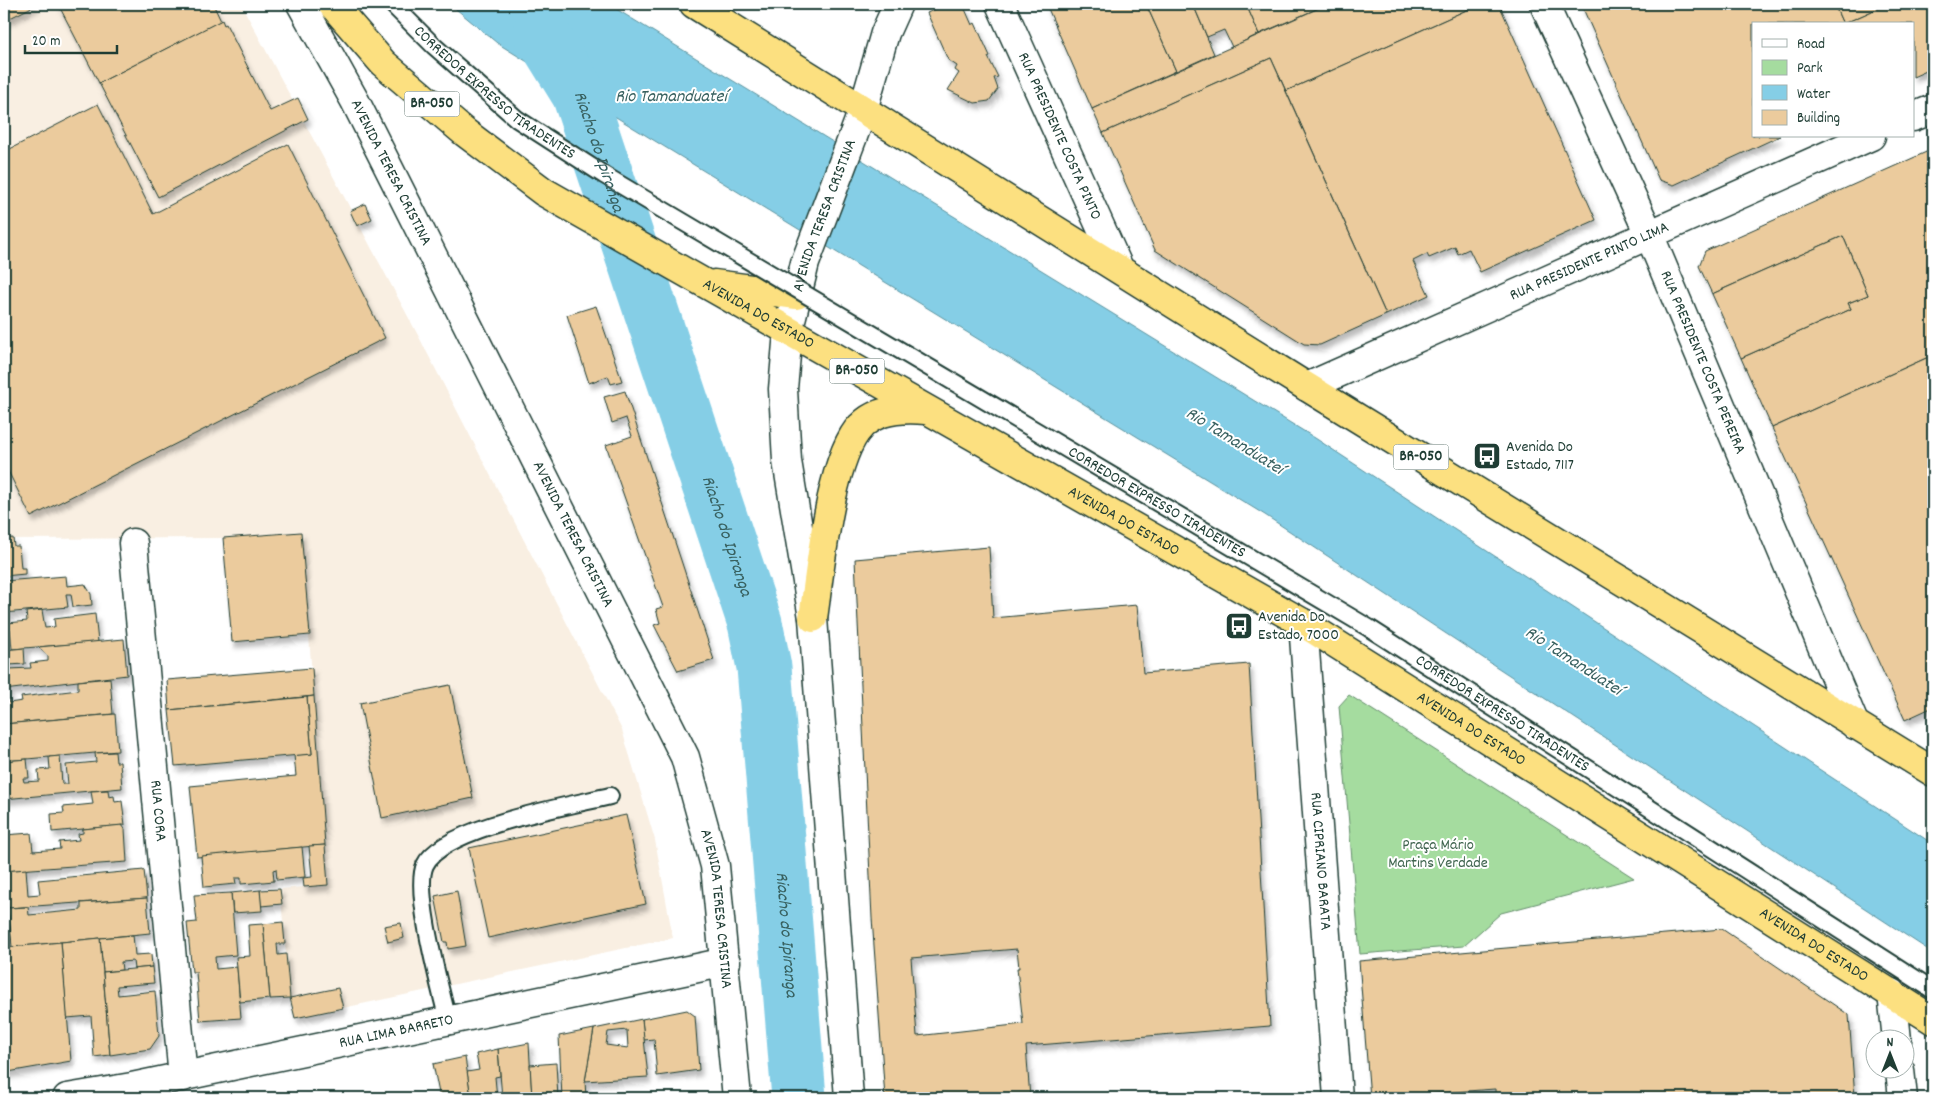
<svg xmlns="http://www.w3.org/2000/svg" width="1937" height="1102" font-family="Dekko,sans-serif">
  <defs>
    <filter id="shadow"><feDropShadow dx="3" dy="5.5" stdDeviation="2.5" flood-color="#0004"/></filter>
  </defs>
  <rect width="100%" height="100%" fill="#fff"/>
  <filter id="ink" filterUnits="userSpaceOnUse"><feTurbulence type="fractalNoise" baseFrequency=".02" numOctaves="2"/><feDisplacementMap in="SourceGraphic" scale="10" xChannelSelector="R" yChannelSelector="G"/><feConvolveMatrix kernelMatrix="1 2 1 2 8 2 1 2 1" color-interpolation-filters="sRGB"/></filter>
  <g filter="url(#ink)">
    <polygon fill="#f9efe2" points="4,4 241,4 419,337 622,730 655,840 673,938 343,1008 338,988 290,998 280,889 328,885 301,532 223,538 4,539"/>
    <polygon fill="#a5dc9f" stroke="#628c6a" points="1349,695 1634,878 1501,913 1464,946 1360,954 1339,706"/>
    <polygon fill="#85cee6" stroke="#5c949f" points="450,4 608,4 1315,438 1933,844 1933,953 1265,515 624,122 497,43"/>
    <g fill="none" stroke-linecap="round" stroke-linejoin="round">
      <path stroke="#85cee6" stroke-width="55" id="s1" d="M 540,31 L 579,94 L 755,623 L 764,667 L 799,1098"/>
    </g>
    <g fill="#ebcb9d" stroke="#1f3d34" fill-rule="evenodd" filter="url(#shadow)">
      <polygon points="4,4 38,4 4,21"/>
      <polygon points="58,4 213,4 221,21 99,83"/>
      <polygon points="947,4 965,9 972,25 975,23 990,56 988,57 998,77 994,78 998,89 989,101 975,103 948,90 959,73 955,70 957,66 948,60 927,13"/>
      <polygon points="1046,4 1146,4 1176,71 1092,109"/>
      <polygon points="1146,4 1193,4 1214,54 1176,71"/>
      <polygon points="1193,4 1246,4 1259,34 1232,47 1224,30 1207,37"/>
      <polygon points="1246,4 1328,4 1259,34"/>
      <polygon points="1328,4 1480,4 1286,91 1271,58 1103,133 1092,109"/>
      <polygon points="1480,4 1499,4 1596,220 1480,272 1469,249 1458,254 1455,247 1429,258 1427,254 1413,261 1429,295 1386,315 1286,91"/>
      <polygon points="1581,4 1834,4 1843,24 1753,24 1753,136 1780,136 1674,185 1659,180"/>
      <polygon points="1834,4 1888,4 1843,24"/>
      <polygon points="1888,4 1933,4 1933,68 1913,77 1913,24 1843,24"/>
      <polygon points="222,20 224,25 226,24 270,111 298,98 308,119 158,197 99,83"/>
      <polygon points="1271,58 1386,315 1320,345 1304,344 1155,250 1103,133"/>
      <polygon points="98,104 153,214 288,144 385,338 31,517 4,463 4,152"/>
      <polygon points="1933,149 1933,355 1772,428 1741,358 1851,309 1848,303 1868,295 1843,236 1712,294 1699,266 1705,251"/>
      <polygon points="365,204 372,219 357,226 350,211"/>
      <polygon points="1843,236 1868,295 1848,303 1851,309 1741,358 1712,294"/>
      <polygon points="596,306 622,381 611,384 608,376 589,383 567,315"/>
      <polygon points="1933,355 1933,707 1905,720 1772,428"/>
      <polygon points="625,391 714,660 678,671 654,625 660,623 656,609 663,607 606,445 632,436 626,418 612,423 604,397"/>
      <polygon points="301,532 310,635 232,642 223,538"/>
      <polygon points="13,538 14,546 19,546 21,568 25,568 25,574 4,576 4,539"/>
      <path d="M 989,547 L 993,618 L 1137,605 L 1143,673 L 1249,664 L 1270,1026 L 1026,1046 L 1030,1098 L 885,1098 L 872,918 L 855,559 ZM 1017,949 L 1019,968 L 1017,968 L 1023,1024 L 917,1036 L 911,958 Z"/>
      <polygon points="66,576 67,586 85,584 91,594 92,605 73,607 71,594 66,594 68,607 4,613 4,581"/>
      <polygon points="42,610 45,628 55,627 54,619 95,614 98,642 12,649 10,629 4,629 4,613 8,613 8,623 27,621 26,612"/>
      <polygon points="124,639 127,675 4,690 4,650 24,648 25,664 9,665 9,669 31,668 30,663 48,661 48,656 38,647"/>
      <polygon points="312,668 314,696 169,710 167,680"/>
      <polygon points="110,678 113,714 4,724 4,690 8,689 9,703 22,701 21,697 78,690 78,681"/>
      <polygon points="450,685 473,798 382,818 360,703"/>
      <polygon points="314,696 325,845 197,857 190,786 296,776 294,755 312,754 307,697"/>
      <polygon points="307,697 312,754 175,766 169,710"/>
      <polygon points="115,714 118,751 4,761 4,724"/>
      <polygon points="115,752 116,762 120,762 122,788 4,799 4,761 27,759 29,778 23,778 24,782 39,781 38,770 50,769 49,757 60,756 62,784 68,784 66,765 96,762 95,753"/>
      <polygon points="108,790 109,797 114,796 115,802 122,801 125,825 52,832 51,814 64,813 63,807 93,804 91,791"/>
      <polygon points="626,815 646,904 488,938 469,848"/>
      <polygon points="122,825 125,829 127,862 5,871 4,835 31,833 33,851 60,849 59,842 79,840 78,834 83,833 83,829"/>
      <polygon points="325,845 328,885 304,887 303,878 312,877 309,846"/>
      <polygon points="302,847 305,877 277,880 276,869 273,870 274,881 241,884 241,878 235,878 236,884 204,887 201,856"/>
      <polygon points="26,869 28,895 40,894 38,880 144,870 147,898 8,908 5,871"/>
      <polygon points="280,889 282,904 261,906 260,890"/>
      <polygon points="260,890 262,911 233,913 231,893"/>
      <polygon points="457,891 466,946 448,949 447,942 444,942 435,896"/>
      <polygon points="231,893 236,955 215,957 216,969 237,967 241,1018 200,1021 196,972 192,972 187,923 197,922 194,895"/>
      <polygon points="147,898 150,933 12,947 8,908 28,907 29,915 81,910 81,903"/>
      <polygon points="4,899 7,899 11,940 4,941"/>
      <polygon points="283,922 285,944 277,944 278,955 286,954 290,998 270,999 263,924"/>
      <polygon points="401,923 404,938 388,942 384,926"/>
      <polygon points="263,924 270,999 240,1002 236,957 250,956 248,925"/>
      <polygon points="1722,929 1849,1015 1855,1098 1495,1098 1495,1089 1370,1098 1359,961"/>
      <polygon points="133,935 135,955 151,954 152,967 134,969 133,961 121,962 122,970 103,972 100,938"/>
      <polygon points="100,938 110,1055 94,1057 91,1016 67,1018 61,942"/>
      <polygon points="61,942 71,1061 8,1072 4,1016 4,945 12,947"/>
      <polygon points="152,967 154,983 117,986 118,995 155,991 159,1036 150,1049 110,1055 103,972"/>
      <polygon points="338,988 343,1008 295,1018 290,998"/>
      <polygon points="687,1010 695,1016 699,1070 657,1076 654,1039 644,1040 642,1019"/>
      <polygon points="4,1016 8,1072 4,1073"/>
      <path d="M 642,1019 L 648,1077 L 585,1081 L 594,1029 ZM 627,1030 L 628,1048 L 606,1045 L 608,1032 Z"/>
      <polygon points="594,1029 585,1081 586,1098 562,1098 559,1036"/>
      <polygon points="529,1043 532,1098 502,1098 498,1049"/>
      <polygon points="498,1049 500,1076 495,1077 497,1098 471,1098 467,1072 479,1070 476,1054"/>
      <polygon points="465,1057 471,1098 440,1098 433,1064"/>
      <polygon points="556,1063 558,1098 532,1098 530,1065"/>
    </g>
    <g fill="none" stroke-linecap="round" stroke-linejoin="round">
      <g stroke="#1f3d34" stroke-width="20">
        <path id="service" d="M 448,1021 C 441,990 413,891 425,865 C 443,827 569,806 610,796"/>
      </g>
      <g stroke="#1f3d34" stroke-width="31">
        <g id="minor">
          <path id="s2" d="M 1000,4 L 1119,268"/>
          <path id="s3" d="M 1544,4 L 1649,234 L 1855,725"/>
          <polyline points="1913,117 1933,109"/>
          <path id="s4" d="M 1307,387 L 1871,136"/>
          <path id="s5" d="M 133,543 L 183,1077"/>
          <path id="s6" d="M 1303,623 L 1338,1098"/>
          <path id="s7" d="M 67,1098 L 132,1087 L 726,962"/>
        </g>
      </g>
      <g stroke="#1f3d34" stroke-width="31">
        <g id="tertiary">
          <polyline points="1892,993 1897,1040"/>
          <polyline points="1900,1070 1903,1098"/>
        </g>
      </g>
      <g stroke="#1f3d34" stroke-width="31">
        <g id="secondary">
          <path id="s8" d="M 301,4 L 355,101 L 685,757 L 715,866 L 737,1098"/>
          <path id="s9" d="M 849,1098 L 813,618 L 787,461 L 783,389 L 788,332 L 805,263 L 863,110 L 885,33 L 898,4"/>
        </g>
      </g>
      <g stroke="#1f3d34" stroke-width="31">
        <g id="trunk">
          <path id="s10" d="M 332,4 L 383,63 L 463,131 L 544,192 L 1303,623 L 1933,1020"/>
          <polyline points="694,4 1307,387 1933,772"/>
          <polyline points="714,284 797,295"/>
          <path d="M 813,618 C 820,572 830,457 861,426 C 877,409 905,408 926,410"/>
        </g>
      </g>
      <use href="#service" stroke="#fff" stroke-width="16"/>
      <use href="#minor" stroke="#fff" stroke-width="28"/>
      <use href="#tertiary" stroke="#fff" stroke-width="28"/>
      <use href="#secondary" stroke="#fff" stroke-width="28"/>
      <use href="#trunk" stroke="#fce080" stroke-width="28"/>
      <g stroke="#1f3d34" stroke-width="20" stroke-linecap="butt">
        <g id="service-bridge">
          <path id="s11" d="M 392,4 L 434,46 L 517,119 L 604,175 L 1369,628 L 1933,990"/>
        </g>
      </g>
      <use href="#service-bridge" stroke="#fff" stroke-width="16"/>
    </g>
  </g>
  <defs>
    <g id="bus-square" transform="scale(1.4375)"><rect x="-9" y="-9" width="18" height="18" rx="4" fill="#1f3d34" stroke="#fff"/><path d="M-5-6H5V4H4V6H2V4H-2V6H-4V4H-5ZM-3.5-4V0h7V-4ZM-3.5 1.2v1.5H-2V1.2ZM2 1.2v1.5H3.5V1.2Z" fill="#fff"/></g>
  </defs>
  <g fill-rule="evenodd">
    <use href="#bus-square" x="1487" y="456"/>
    <use href="#bus-square" x="1239" y="626"/>
  </g>
  <g text-anchor="middle" dominant-baseline="central" stroke-width="4" stroke-linejoin="round" paint-order="stroke">
    <g fill="#fff" stroke="#627771" stroke-width="1">
      <rect x="404.5" y="91.5" width="55" height="25" rx="4"/>
      <rect x="829.5" y="358.5" width="55" height="25" rx="4"/>
      <rect x="1393.5" y="444.5" width="55" height="25" rx="4"/>
    </g>
    <g font-size="15" font-weight="bold" fill="#1f3d34">
      <text x="432" y="104">BR-050</text>
      <text x="857" y="371">BR-050</text>
      <text x="1421" y="457">BR-050</text>
    </g>
    <g font-size="16" fill="#1f3d34" stroke="#fff">
      <text stroke="none"><textPath href="#s11" startOffset="136">CORREDOR EXPRESSO TIRADENTES</textPath></text>
      <text stroke="none"><textPath href="#s2" startOffset="145">RUA PRESIDENTE COSTA PINTO</textPath></text>
      <text stroke="none"><textPath href="#s8" startOffset="191">AVENIDA TERESA CRISTINA</textPath></text>
      <text stroke="none"><textPath href="#s9" startOffset="892">AVENIDA TERESA CRISTINA</textPath></text>
      <text stroke="none"><textPath href="#s4" startOffset="309">RUA PRESIDENTE PINTO LIMA</textPath></text>
      <text stroke="none"><textPath href="#s10" startOffset="531">AVENIDA DO ESTADO</textPath></text>
      <text stroke="none"><textPath href="#s3" startOffset="392">RUA PRESIDENTE COSTA PEREIRA</textPath></text>
      <text stroke="none"><textPath href="#s11" startOffset="916">CORREDOR EXPRESSO TIRADENTES</textPath></text>
      <text stroke="none"><textPath href="#s10" startOffset="951">AVENIDA DO ESTADO</textPath></text>
      <text stroke="none"><textPath href="#s8" startOffset="596">AVENIDA TERESA CRISTINA</textPath></text>
      <text stroke="none"><textPath href="#s11" startOffset="1321">CORREDOR EXPRESSO TIRADENTES</textPath></text>
      <text stroke="none"><textPath href="#s10" startOffset="1356">AVENIDA DO ESTADO</textPath></text>
      <text stroke="none"><textPath href="#s5" startOffset="269">RUA CORA</textPath></text>
      <text stroke="none"><textPath href="#s6" startOffset="239">RUA CIPRIANO BARATA</textPath></text>
      <text stroke="none"><textPath href="#s8" startOffset="1001">AVENIDA TERESA CRISTINA</textPath></text>
      <text stroke="none"><textPath href="#s10" startOffset="1761">AVENIDA DO ESTADO</textPath></text>
      <text stroke="none"><textPath href="#s7" startOffset="336">RUA LIMA BARRETO</textPath></text>
    </g>
    <g font-size="16" fill="#1f3d34" stroke="#fff" text-anchor="start">
      <text x="1506" y="447">Avenida Do<tspan x="1506" dy="18">Estado, 7117</tspan></text>
      <text x="1258" y="617">Avenida Do<tspan x="1258" dy="18">Estado, 7000</tspan></text>
    </g>
    <g font-size="16" fill="#40654f" stroke="#fff">
      <text x="1438" y="845">Praça Mário<tspan x="1438" dy="18">Martins Verdade</tspan></text>
    </g>
    <g font-size="18" font-style="italic" fill="#386160" stroke="#fff">
      <text x="671" y="97">Rio Tamanduateí</text>
      <text stroke="none"><textPath href="#s1" startOffset="135">Riacho do Ipiranga</textPath></text>
      <text transform="translate(1234 442) rotate(32)">Rio Tamanduateí</text>
      <text stroke="none"><textPath href="#s1" startOffset="540">Riacho do Ipiranga</textPath></text>
      <text transform="translate(1573 662) rotate(33)">Rio Tamanduateí</text>
      <text stroke="none"><textPath href="#s1" startOffset="945">Riacho do Ipiranga</textPath></text>
    </g>
  </g>
  <rect width="1937" height="1102" fill="none" stroke="#fff" stroke-width="20"/>
  <rect x="10" y="10" width="1917" height="1082" fill="none" stroke="#1f3d34" stroke-width="2" filter="url(#ink)"/>
  <rect x="1752" y="22" width="162" height="115" fill="#ffffff" stroke="#a5b1ae"/>
  <rect x="1762" y="39" width="25" height="8" fill="#ffffff" stroke="#a5b1ae"/>
  <text x="1797" y="48" font-size="15" fill="#1f3d34">Road</text>
  <rect x="1762" y="60" width="25" height="15" fill="#a5dc9f" stroke="#a5b1ae"/>
  <text x="1797" y="72" font-size="15" fill="#1f3d34">Park</text>
  <rect x="1762" y="85" width="25" height="15" fill="#85cee6" stroke="#a5b1ae"/>
  <text x="1797" y="98" font-size="15" fill="#1f3d34">Water</text>
  <rect x="1762" y="110" width="25" height="15" fill="#ebcb9d" stroke="#a5b1ae"/>
  <text x="1797" y="122" font-size="15" fill="#1f3d34">Building</text>
  <g transform="translate(1890 1054)"><circle r="24" fill="#ffffff" stroke="#a5b1ae"/>
  <path d="M0-4L9 19L0 12L-9 19Z" fill="#1f3d34"/>
  <text y="-8" font-size="14" font-weight="bold" text-anchor="middle" fill="#1f3d34">N</text>
  </g>
  <path d="M25 45v8h92v-8" fill="none" stroke="#1f3d34" stroke-width="2.5"/>
  <text x="32" y="45" font-size="15" fill="#1f3d34" stroke="#ffffff" stroke-width="4" paint-order="stroke">20 m</text>
</svg>
